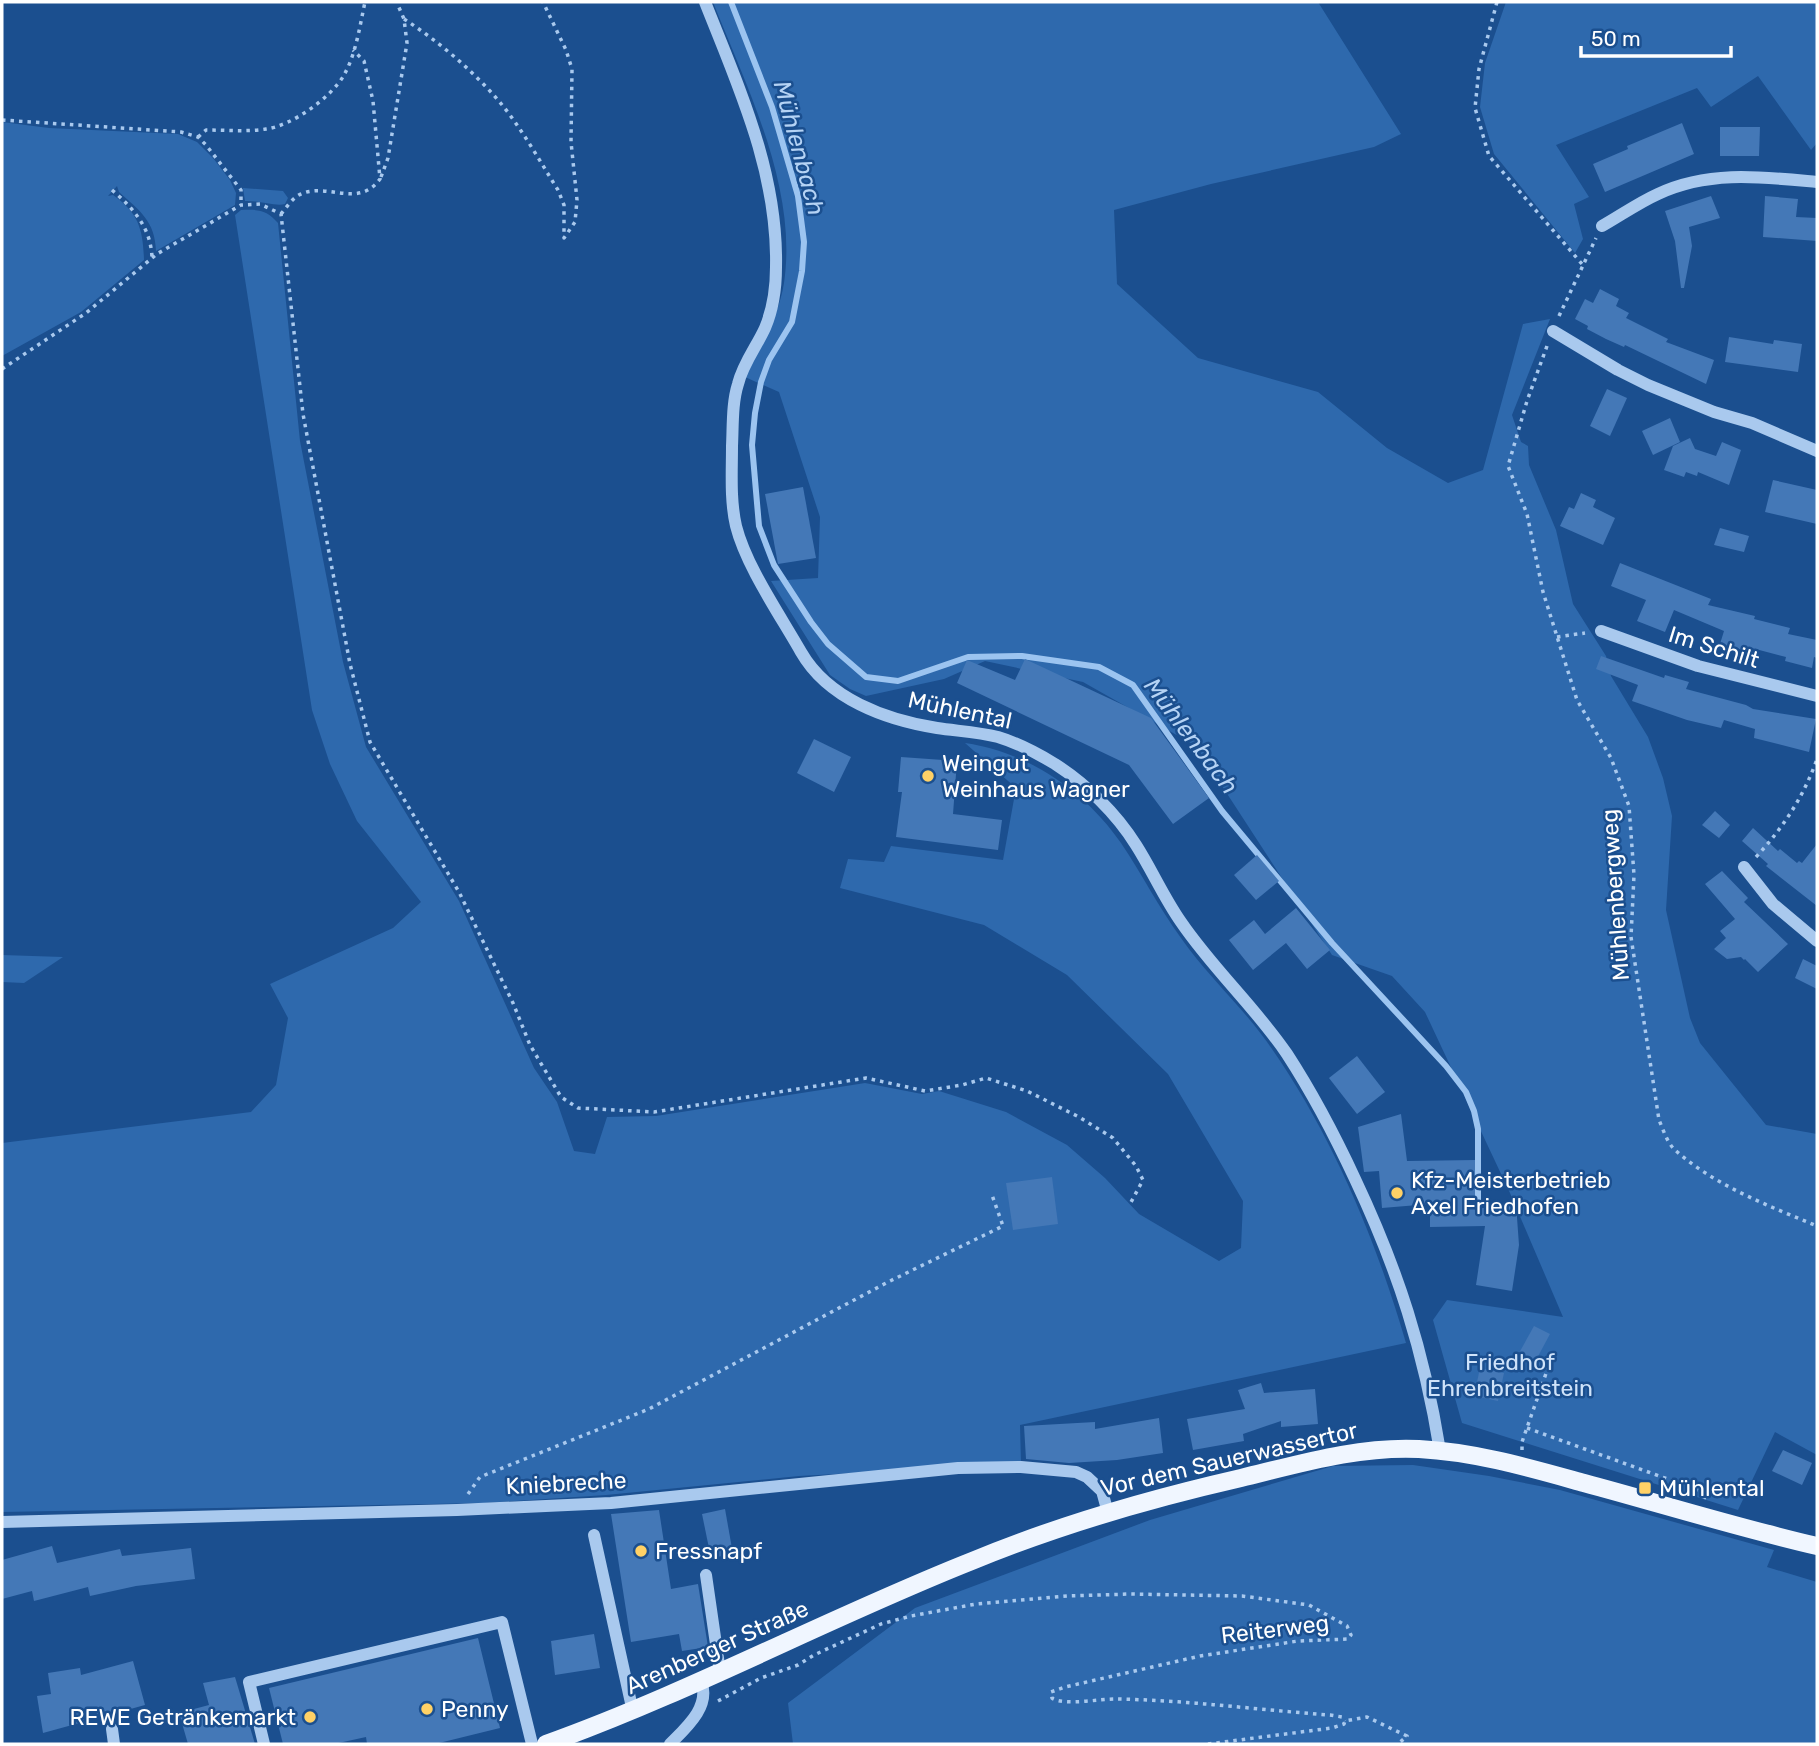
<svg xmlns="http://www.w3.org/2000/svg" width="1819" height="1746" font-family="Rubik,sans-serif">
  <rect width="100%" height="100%" fill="#1b4f8f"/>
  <g fill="#2e69ad">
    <path d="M 713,2 L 1318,2 L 1401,134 L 1374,147 L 1211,184 L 1114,210 L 1117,284 L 1198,358 L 1318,392 L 1387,448 L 1448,483 L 1483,470 L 1523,324 L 1550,319 L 1512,415 L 1521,442 L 1528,446 L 1529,465 L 1556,530 L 1573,604 L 1606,656 L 1611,676 L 1648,737 L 1663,778 L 1672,816 L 1666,910 L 1690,1018 L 1700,1043 L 1766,1125 L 1817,1134 L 1817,1455 L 1775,1432 L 1738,1510 L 1462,1423 L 1433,1320 L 1447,1300 L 1563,1317 L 1510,1193 L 1425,1012 L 1392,976 L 1332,955 L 1196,746 L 1083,682 L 985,661 L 944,679 L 866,696 L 850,689 L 830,675 L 771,581 L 818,578 L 820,517 L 779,392 L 745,377 C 759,347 779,316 784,283 C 798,188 747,88 713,2 Z"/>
    <polygon points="1506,2 1817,2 1817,143 1811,150 1758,76 1711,107 1697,88 1556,145 1589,197 1574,204 1583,239 1575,253 1494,154 1480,107 1485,63"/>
    <path d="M 2,122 L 49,128 L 178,134 L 197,142 L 213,158 L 230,180 L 236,193 L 235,205 L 156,251 C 155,221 140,211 119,192 L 117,186 L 108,196 L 113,195 C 139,213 143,230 144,260 L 81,312 L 2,356 Z"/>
    <path d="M 243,188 L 283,191 L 288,198 L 285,204 C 276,207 257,200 245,201 Z"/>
    <path d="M 241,210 C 258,209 267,210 278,223 L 300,441 L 343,662 L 366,747 L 459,901 L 534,1068 L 557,1102 L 574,1151 L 595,1154 L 607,1117 L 656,1116 L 865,1083 L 922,1094 L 939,1091 L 1006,1112 L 1067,1145 L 1105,1178 L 1139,1214 L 1219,1261 L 1241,1248 L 1243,1201 L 1168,1074 L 1067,975 L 984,925 L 840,888 L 848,859 L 884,862 L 891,846 L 1003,860 L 1016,788 L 965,743 C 1028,752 1085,791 1121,843 C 1142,874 1159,908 1181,938 C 1208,977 1245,1009 1272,1049 C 1333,1137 1376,1240 1406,1343 L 1020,1425 L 1021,1464 L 799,1476 L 606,1495 L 484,1503 L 2,1512 L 2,1143 L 251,1112 L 276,1085 L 288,1018 L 270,984 L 393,928 L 421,902 L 357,821 L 330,764 L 312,710 L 235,215 Z"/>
    <polygon points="2,955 63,957 24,983 2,982"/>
    <polygon points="1413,1465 1489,1476 1560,1490 1774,1550 1767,1567 1817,1582 1817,1744 793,1744 788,1703 915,1608 1150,1520 1333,1466"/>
  </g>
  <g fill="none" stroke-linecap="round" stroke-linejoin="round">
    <polyline stroke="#9cc4f0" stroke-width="6" points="731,2 772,107 798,196 804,242 802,271 792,322 769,360 761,382 755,413 752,445 759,526 774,565 811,622 828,644 866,677 898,681 968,657 1022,656 1099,667 1133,685 1222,811 1332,943 1446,1066 1466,1092 1474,1111 1478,1129 1478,1214"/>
  </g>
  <g fill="#4478b7">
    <polygon points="1682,123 1694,154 1605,192 1593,164 1628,149 1627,146"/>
    <polygon points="1720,127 1760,127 1759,156 1720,156"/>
    <polygon points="1711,196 1720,218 1689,227 1692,246 1684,288 1681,288 1675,241 1665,211"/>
    <polygon points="1765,196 1798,199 1796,217 1817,218 1817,241 1763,237"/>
    <polygon points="1600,289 1619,299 1616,306 1629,313 1626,318 1668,339 1666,342 1714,360 1706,384 1625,345 1624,347 1606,339 1587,329 1588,326 1575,319 1585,299 1593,303"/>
    <polygon points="1729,337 1773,344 1774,340 1802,344 1798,372 1725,362"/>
    <polygon points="1607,389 1627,398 1610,436 1590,426"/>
    <polygon points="1670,418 1680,442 1653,455 1642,431"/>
    <polygon points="1690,438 1695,449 1716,456 1722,442 1741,450 1729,485 1698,472 1697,476 1686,472 1684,477 1664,470 1673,446"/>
    <polygon points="1773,480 1817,490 1817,524 1765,512"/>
    <polygon points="803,487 816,558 778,564 765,494"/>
    <polygon points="1581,493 1596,500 1593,507 1615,518 1603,545 1560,526 1569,507 1574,509"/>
    <polygon points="1720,528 1749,536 1744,552 1714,545"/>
    <polygon points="1620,563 1711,599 1708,605 1755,616 1754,619 1790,628 1788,634 1817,640 1817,658 1814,657 1812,668 1785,661 1786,657 1748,647 1747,651 1720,644 1724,631 1674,610 1665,632 1637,621 1646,600 1611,586"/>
    <polygon points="1601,656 1664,678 1665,675 1689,682 1686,689 1746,705 1753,709 1816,719 1809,752 1754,738 1755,729 1724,720 1721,728 1687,720 1632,701 1638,685 1596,669"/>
    <polygon points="1025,659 1151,718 1209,798 1173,824 1129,765 957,683 967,660 1015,680"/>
    <polygon points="814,739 851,757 834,792 797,773"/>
    <polygon points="901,757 957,761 953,814 1002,820 998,850 896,837 902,792 898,792"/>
    <polygon points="1715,811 1730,825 1719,838 1702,825"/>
    <polygon points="1753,828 1778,851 1780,849 1797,863 1799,861 1802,863 1817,844 1817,906 1766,866 1768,864 1742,841"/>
    <polygon points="1257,855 1279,881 1256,900 1234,875"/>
    <polygon points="1722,871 1748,898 1744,902 1788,944 1758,972 1745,959 1744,960 1741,957 1727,959 1714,949 1726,938 1720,931 1735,919 1705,884"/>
    <polygon points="1296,908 1330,950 1307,969 1286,943 1253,970 1229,940 1254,920 1265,934"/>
    <polygon points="1803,959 1817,966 1817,989 1795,978"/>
    <polygon points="1357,1056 1385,1092 1357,1114 1329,1078"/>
    <polygon points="1401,1114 1407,1161 1475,1160 1475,1209 1516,1204 1519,1245 1512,1291 1476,1285 1485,1226 1430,1227 1430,1204 1382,1208 1379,1171 1364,1172 1358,1127"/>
    <polygon points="1052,1177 1058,1224 1013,1230 1006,1183"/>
    <polygon points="1534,1326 1550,1334 1535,1362 1519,1353"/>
    <polygon points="1480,1368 1504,1373 1498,1401 1474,1396"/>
    <polygon points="1261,1383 1264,1393 1315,1389 1318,1424 1281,1427 1281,1421 1243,1434 1244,1441 1193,1450 1187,1419 1245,1409 1238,1390"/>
    <polygon points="1159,1418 1163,1453 1117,1460 1069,1463 1026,1459 1024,1426 1095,1422 1095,1429"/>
    <polygon points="1783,1450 1812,1463 1802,1485 1772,1471"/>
    <polygon points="725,1509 733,1554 711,1558 702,1514"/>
    <polygon points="659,1510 671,1589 698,1584 708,1647 682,1651 679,1634 631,1642 611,1514"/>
    <polygon points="52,1546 57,1563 120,1549 122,1556 191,1548 195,1579 136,1586 90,1596 88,1587 34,1601 32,1591 2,1599 2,1560"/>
    <polygon points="594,1634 600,1668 555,1675 551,1641"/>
    <polygon points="478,1638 500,1728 435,1744 367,1744 366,1737 334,1744 283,1744 269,1688"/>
    <polygon points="133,1661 145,1705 43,1733 37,1696 51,1694 48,1673 80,1668 81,1675"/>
    <polygon points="235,1677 255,1744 188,1744 179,1713 209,1705 203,1683"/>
  </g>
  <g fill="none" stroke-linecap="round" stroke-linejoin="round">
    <g stroke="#a9c9ee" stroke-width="3.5" stroke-dasharray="3.5 5" stroke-linecap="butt">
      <polyline points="1497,2 1479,69 1475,108 1489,156 1582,264"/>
      <path d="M 404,19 C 438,41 471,69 498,100 C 521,127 539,160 558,190 L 564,205 L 564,238 L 575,222 L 577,200 L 571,142 L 572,69 L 566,50 L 543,2"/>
      <polyline points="2,120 181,132 198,137 206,145 241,190 241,205"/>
      <path d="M 198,137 L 206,130 C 226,130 247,132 266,129 C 291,126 331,98 344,75 C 356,54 360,25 365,2"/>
      <polyline points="381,177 388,158 407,43 404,19 397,3"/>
      <path d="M 112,190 C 134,209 151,228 152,258"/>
      <path d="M 281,214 C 287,207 293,197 301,194 C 328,182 358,209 380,179 L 373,101 L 364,61 L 353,50"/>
      <polyline points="1559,316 1596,238"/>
      <path d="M 1547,346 L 1527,401 L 1508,466 L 1527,514 L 1543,592 L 1577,700 L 1611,758 L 1629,806 L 1634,875 L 1631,937 L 1659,1120 C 1663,1129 1667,1142 1674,1149 C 1713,1185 1769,1206 1817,1226"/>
      <polyline points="2,369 86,313 157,254 241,205 260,204 281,214 303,414 350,664 370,742 459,892 513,1003 530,1045 561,1097 578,1108 654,1112 866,1078 925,1091 962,1085 986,1078 1027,1091 1079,1117 1113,1138 1136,1166 1143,1180 1130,1204"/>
      <polyline points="1557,637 1585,633"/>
      <path d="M 1756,857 C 1783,828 1804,796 1817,759"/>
      <polyline points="1527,1428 1706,1493 1704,1499"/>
      <polyline points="1522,1450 1522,1442 1550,1362"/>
      <polyline points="468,1494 480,1477 649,1409 888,1282 1003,1226 992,1195"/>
      <path d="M 718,1701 L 761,1678 L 798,1665 L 814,1655 L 881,1624 L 911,1616 L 976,1604 L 1067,1596 L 1130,1594 L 1242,1596 L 1309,1605 L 1347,1626 L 1351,1635 L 1348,1639 L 1298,1641 L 1200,1656 L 1065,1687 L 1051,1692 L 1052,1698 C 1063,1706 1099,1699 1115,1699 C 1187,1700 1258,1710 1330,1715 L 1342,1717 L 1345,1721"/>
      <polyline points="1208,1744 1332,1728 1344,1724 1345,1721 1367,1717 1407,1736 1398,1744"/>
    </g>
    <g stroke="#a9c9ee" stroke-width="12">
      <path d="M 705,2 C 739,88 778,172 776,267 C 776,287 773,309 765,328 C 757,346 743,363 738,384 C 732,403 733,425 732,446 C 732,472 730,500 736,526 C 746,566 780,615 801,652 C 828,699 886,720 937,728 C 957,731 978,732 998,737 C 1018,743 1037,753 1055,764 C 1086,784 1116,813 1136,845 C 1152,870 1164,898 1181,922 C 1213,969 1255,1007 1287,1054 C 1313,1094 1335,1136 1355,1179 C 1398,1270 1424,1351 1440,1451"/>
      <path d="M 1602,226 C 1620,216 1638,203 1658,194 C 1709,170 1763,177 1817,182"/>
      <polyline points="1553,331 1618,370 1648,385 1714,412 1752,423 1817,451"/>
      <polyline points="1601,631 1698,666 1817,696"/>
      <polyline points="1744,867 1773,904 1817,941"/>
      <polyline points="2,1522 457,1510 611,1503 958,1468 1021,1467 1076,1472 1087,1477 1102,1491 1108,1513"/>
      <polyline points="594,1535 633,1712"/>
      <polyline points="706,1575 720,1672"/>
      <polyline points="112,1729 114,1744"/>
      <polyline points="264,1744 249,1682 502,1622 532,1744"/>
      <path d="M 670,1744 C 687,1727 711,1706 701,1681"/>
    </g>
    <path stroke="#f0f6ff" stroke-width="18" d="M 546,1744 C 691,1692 828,1618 972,1561 C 1059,1525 1149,1499 1241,1478 C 1299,1464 1359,1446 1419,1449 C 1476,1452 1530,1468 1584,1483 C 1662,1504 1739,1528 1817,1546"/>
  </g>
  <g fill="#ffd166" stroke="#1b4f8f" stroke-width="2.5">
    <circle cx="928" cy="776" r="7"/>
    <circle cx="1397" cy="1193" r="7"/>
    <rect x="1638" y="1481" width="14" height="14" rx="3.5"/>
    <circle cx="641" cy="1551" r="7"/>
    <circle cx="427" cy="1709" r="7"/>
    <circle cx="310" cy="1717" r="7"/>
  </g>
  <g text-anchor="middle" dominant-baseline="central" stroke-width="5" stroke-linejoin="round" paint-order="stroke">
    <g font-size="23" fill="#fff" stroke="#1b4f8f">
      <text transform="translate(1714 647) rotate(17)">Im Schilt</text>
      <text transform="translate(960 710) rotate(12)">Mühlental</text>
      <text transform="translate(1615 895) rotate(-94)">Mühlenbergweg</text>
      <text transform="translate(1229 1459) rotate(-13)">Vor dem Sauerwassertor</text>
      <text transform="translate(566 1483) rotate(-3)">Kniebreche</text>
      <text transform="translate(1275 1629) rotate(-7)">Reiterweg</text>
      <text transform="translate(717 1647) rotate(-24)">Arenberger Straße</text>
    </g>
    <g font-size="23" fill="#fff" stroke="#1b4f8f" text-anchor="start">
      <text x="942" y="763">Weingut<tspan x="942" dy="26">Weinhaus Wagner</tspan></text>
      <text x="1411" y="1180">Kfz-Meisterbetrieb<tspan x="1411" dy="26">Axel Friedhofen</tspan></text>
      <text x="1659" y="1488">Mühlental</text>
      <text x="655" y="1551">Fressnapf</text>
      <text x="441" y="1709">Penny</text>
      <text x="296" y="1717" text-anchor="end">REWE Getränkemarkt</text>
    </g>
    <g font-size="23" fill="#cfe3fa" stroke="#1b4f8f">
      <text x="1510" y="1362">Friedhof<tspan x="1510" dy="26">Ehrenbreitstein</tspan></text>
    </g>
    <g font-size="24" font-style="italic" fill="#b5d3f5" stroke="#1b4f8f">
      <text transform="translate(799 148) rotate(75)">Mühlenbach</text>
      <text transform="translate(1191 736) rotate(53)">Mühlenbach</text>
    </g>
  </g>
  <rect width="1819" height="1746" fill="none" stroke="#ffffff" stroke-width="7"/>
  <path d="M1581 46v10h150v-10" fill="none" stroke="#ffffff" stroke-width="3.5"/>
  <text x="1591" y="46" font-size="21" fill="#ffffff" stroke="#1b4f8f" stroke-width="5" paint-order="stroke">50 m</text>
</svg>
